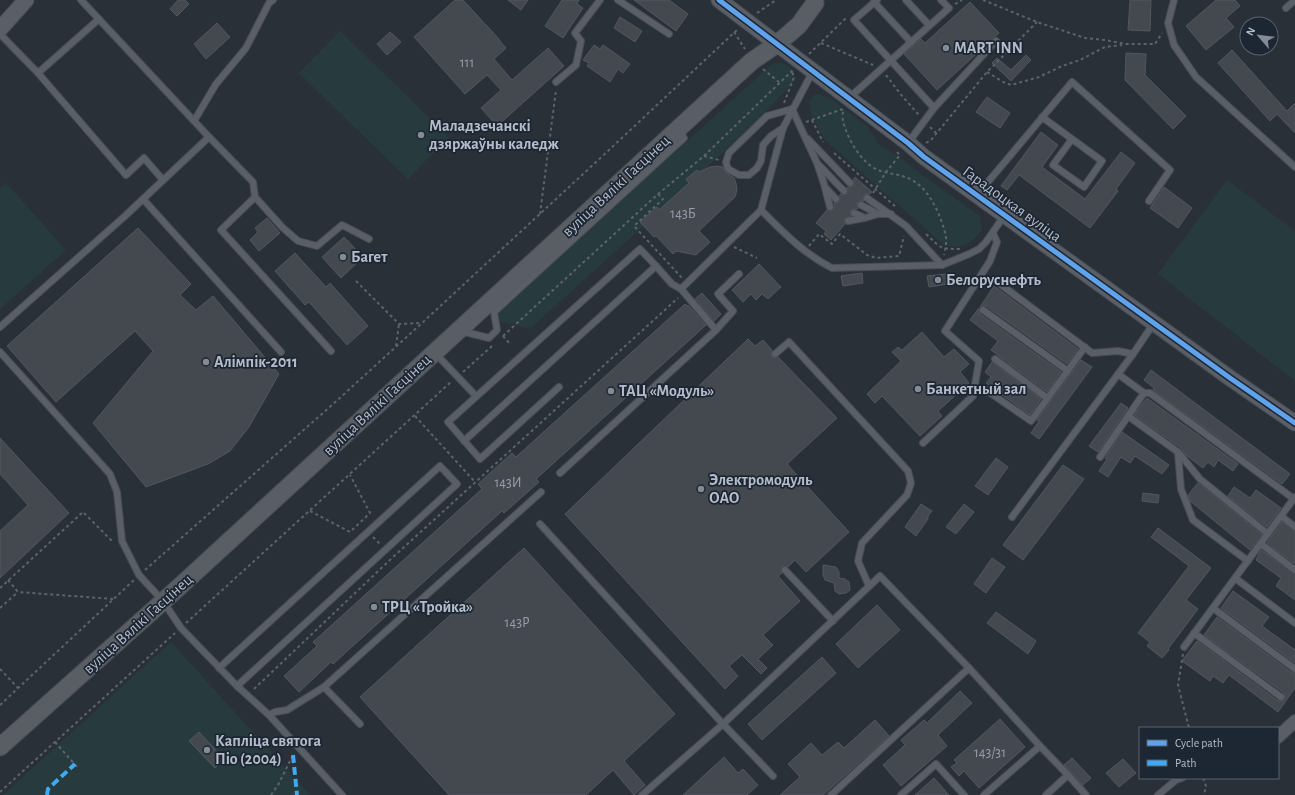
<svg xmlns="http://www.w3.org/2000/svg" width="1295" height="795" font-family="'Alegreya Sans',sans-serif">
  <rect width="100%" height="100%" fill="#2a3038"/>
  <g fill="#273a3e">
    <polygon points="340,31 449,137 408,179 299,73"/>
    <path d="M 773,63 C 788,64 791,64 796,79 L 764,114 L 672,200 L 530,329 L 491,319 Z"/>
    <path d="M 815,94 L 822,95 L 833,100 L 868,127 L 879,144 L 899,157 L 917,171 L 980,216 L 982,230 C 969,246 965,247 945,246 L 825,140 L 812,116 L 809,102 Z"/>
    <polygon points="1227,180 1295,231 1295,381 1158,274"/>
    <polygon points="6,183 66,250 0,309 0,188"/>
    <polygon points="171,642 310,795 3,795"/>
  </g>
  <g fill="#444950" stroke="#52575f">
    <polygon points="178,0 185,0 189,4 177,16 170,9"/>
    <polygon points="455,0 463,0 499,39 499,40 506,48 494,59 512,80 548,48 564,66 497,126 481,108 501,90 487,75 465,94 414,37"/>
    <polygon points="508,0 528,0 521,10"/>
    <polygon points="562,0 579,0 577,4 583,8 563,38 545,26"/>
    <polygon points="634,0 669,0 688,14 676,31"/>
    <polygon points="1130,0 1151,0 1150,31 1128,30"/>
    <polygon points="1216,0 1235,0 1240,6 1226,18 1234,27 1206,50 1186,26"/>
    <polygon points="970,2 999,33 937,90 904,54 921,39 925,43"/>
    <polygon points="620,17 642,31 635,42 614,28"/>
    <polygon points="217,23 230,37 206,59 194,44"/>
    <polygon points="390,32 401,42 387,55 377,44"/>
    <polygon points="594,45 600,49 603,45 630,64 623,73 618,69 610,82 587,66 589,63 583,60"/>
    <polygon points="1232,50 1287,111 1295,103 1295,133 1277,114 1270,121 1218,63"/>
    <polygon points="1126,53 1146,54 1145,75 1186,116 1173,129 1125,80"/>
    <polygon points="1026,55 1031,60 1011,81 992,63 997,58 1011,70"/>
    <polygon points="987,97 1010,113 1000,128 976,112"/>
    <polygon points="1041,132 1058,145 1042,167 1085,199 1121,152 1135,163 1116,189 1118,191 1090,228 1019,175 1007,190 1001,186"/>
    <polygon points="717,166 723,167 725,172 734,178 736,183 737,190 735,197 699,231 710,242 696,255 676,251 673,254 656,236 654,237 640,222 657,207 659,210 689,183 686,179 697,170 699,172 710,167"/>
    <polygon points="855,177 872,192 870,194 867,194 864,195 863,198 864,201 860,201 857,203 857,206 858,208 857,209 854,209 851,210 850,213 851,216 845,218 844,221 845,224 831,240 824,234 826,231 816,223 827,210 831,211 833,210 834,208 834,203 837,203 839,202 840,198 839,196 841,194 845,195 847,194 848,190 847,187 851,187 853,186 854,182 853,180"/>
    <polygon points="1164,187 1192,208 1178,228 1150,208"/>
    <polygon points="267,218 280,233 259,251 250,240 258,232 255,228"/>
    <polygon points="138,228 191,284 180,295 196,310 213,296 279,374 249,427 230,451 208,464 146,487 93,423 153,351 135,331 56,402 7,346"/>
    <polygon points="344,237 363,257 341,278 322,257"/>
    <polygon points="295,253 326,287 330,283 368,326 347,345 309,302 305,305 275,271"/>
    <polygon points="759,264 781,287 768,299 762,294 756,300 751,294 743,302 732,290"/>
    <polygon points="862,273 863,283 843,286 841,276"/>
    <polygon points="946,274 948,284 929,287 927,276"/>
    <polygon points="994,286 1078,349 1067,364 986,306 983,306 980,307"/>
    <polygon points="702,293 721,314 714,321 695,299"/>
    <polygon points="685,304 687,306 688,305 706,325 536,479 539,482 504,513 502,511 333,664 331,662 299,692 284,676 317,646 313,642 482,489 478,484 512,453 516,457"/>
    <polygon points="979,308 979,311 980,314 1061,372 1047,392 991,350 998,341 970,320"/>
    <polygon points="922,332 944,357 954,349 969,364 960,372 969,383 938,411 942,416 920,436 882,396 875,403 867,394 901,361 892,352 898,347 902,350"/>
    <polygon points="748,339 755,346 763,340 772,350 771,354 772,357 775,358 778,357 837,418 787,464 849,532 806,572 795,560 788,567 784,566 782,567 781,571 782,573 778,576 800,601 763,635 773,645 758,659 767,668 761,674 742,655 729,666 738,676 725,689 565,514"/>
    <polygon points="1081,360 1092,367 1039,439 1031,433 1039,421 1037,420"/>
    <polygon points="992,362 1041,399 1030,415 986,383 991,377 985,372"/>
    <polygon points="1151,370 1290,474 1282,484 1153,390 1154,388 1144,380"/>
    <polygon points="1147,398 1238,464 1233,471 1218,460 1214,467 1208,462 1203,468 1186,455 1181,448 1134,415"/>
    <polygon points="1121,403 1128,408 1098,452 1089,446"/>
    <polygon points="1122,432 1169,465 1162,474 1135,456 1130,463 1121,457 1108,477 1099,471 1107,459 1105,458"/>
    <polygon points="0,438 69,513 0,578 0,531 28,505 0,474"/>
    <polygon points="996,458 1008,467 988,495 975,486"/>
    <polygon points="1063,465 1084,479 1023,560 1003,545"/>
    <polygon points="1198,483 1262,535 1250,550 1190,501 1188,495"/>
    <polygon points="1234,487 1250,498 1256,490 1281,508 1267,527 1228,496"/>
    <polygon points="1143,493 1159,495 1158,503 1142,501"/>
    <polygon points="921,504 932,511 928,516 928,519 916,536 905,527"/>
    <polygon points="964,504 974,512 956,534 946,527"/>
    <polygon points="1282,522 1295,531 1295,564 1267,543"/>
    <polygon points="1158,528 1211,568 1186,600 1198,609 1168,649 1169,650 1162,658 1147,646 1150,642 1138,633 1189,566 1151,537"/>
    <polygon points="524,548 675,714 624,761 645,785 634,795 613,770 586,795 449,795 360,697"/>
    <polygon points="1261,550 1295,574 1295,600 1276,586 1281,578 1256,560"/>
    <polygon points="992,558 1005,567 986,593 974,584"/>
    <polygon points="823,565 836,567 839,572 839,578 845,579 849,582 850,590 846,593 839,594 835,591 834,583 825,580 823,575"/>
    <polygon points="1233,591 1269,617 1262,626 1295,650 1295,663 1221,608"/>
    <polygon points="877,605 900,630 858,668 836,644"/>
    <polygon points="996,612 1036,641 1028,654 987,623"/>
    <polygon points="1217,617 1292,673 1295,673 1295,688 1278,712 1229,675 1223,683 1213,676 1210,681 1182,661 1197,641 1278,701 1281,701 1284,700 1285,697 1284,693 1204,635"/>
    <polygon points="822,657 836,673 762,740 748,724"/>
    <polygon points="960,691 972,703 938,735 947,746 901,786 883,765 905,745 901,740 924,720 927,723"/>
    <polygon points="1000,719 1025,747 979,788 964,771 959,776 951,767 957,763 954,760"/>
    <polygon points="875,720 889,736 823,795 780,795 800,777 788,764 811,743 822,755 838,742 844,748"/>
    <polygon points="199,732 224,759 215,768 189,741"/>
    <polygon points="724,757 738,773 743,769 758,785 747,795 683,795"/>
    <polygon points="1072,758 1091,778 1083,785 1064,765"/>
    <polygon points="1123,759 1136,773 1119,787 1106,773"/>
    <polygon points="934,778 949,795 915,795"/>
  </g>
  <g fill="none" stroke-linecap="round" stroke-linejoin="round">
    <g stroke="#484c53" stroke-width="8">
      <g id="service">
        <polyline points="81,0 209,137 253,182 255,197 282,227 298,241 317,246 342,225 369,239"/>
        <polyline points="618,0 669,34"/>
        <polyline points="877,0 854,20 934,108"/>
        <polyline points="906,0 929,25"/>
        <polyline points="1174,0 1168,23 1174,45 1196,77 1295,167"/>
        <polyline points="874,2 911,42"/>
        <polyline points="1286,8 1295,0"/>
        <polyline points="0,34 38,73 126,175 144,158 163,180"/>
        <polyline points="38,73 99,19"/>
        <polyline points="556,82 576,65 581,41 575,33 600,0"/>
        <polyline points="849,98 949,8 941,0"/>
        <polyline points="1042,117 1102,161 1084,187 1053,165 1072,139"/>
        <polyline points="194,121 216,84 246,48 269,3 273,0"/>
        <polyline points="783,128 771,136 763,145 761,161 757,168 749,175 739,175 728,169 726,162 729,153 767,116 792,109 817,163 825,187 836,199"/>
        <polyline points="808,139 850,183"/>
        <polyline points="908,143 934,108 996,41"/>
        <polyline points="818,164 844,191"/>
        <polyline points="825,188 830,207"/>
        <polyline points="977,195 1072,82 1170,170 1149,201"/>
        <polyline points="255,197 221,230 331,351"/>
        <polyline points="867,198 906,226 942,265"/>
        <polyline points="143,199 281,352"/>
        <polyline points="861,205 878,214"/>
        <path d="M 761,210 C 783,232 804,254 832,268 L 942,265 L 969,254 L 979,249 L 986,242 L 1004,216"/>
        <polyline points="854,213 865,218 878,214 891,214"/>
        <polyline points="848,221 864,218"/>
        <polyline points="1000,284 1092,353 1118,351 1133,354"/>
        <polyline points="681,289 716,330 733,311 718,294 739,274"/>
        <polyline points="983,310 1068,371"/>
        <polyline points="0,327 125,216 209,137"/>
        <polyline points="461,331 489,338 497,330 494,312 684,138 679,130"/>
        <polyline points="0,352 110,474 117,492 122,541 139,575 163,601 181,628 237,686 269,715 342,795"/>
        <polyline points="435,353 476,396"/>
        <polyline points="775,354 789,342 908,471 911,483 907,495 862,543 858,561 869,586"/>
        <polyline points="995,359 1047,398"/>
        <polyline points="1118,374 1144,393 1150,393 1294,499"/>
        <polyline points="559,387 480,459 448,422 640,249 656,266"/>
        <polyline points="986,390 1031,421 1085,347"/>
        <polyline points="1128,416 1178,452 1200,479 1268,534"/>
        <polyline points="464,441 656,266 672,284 681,289 761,210 783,128 813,71"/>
        <polyline points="923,443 973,396 979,361 945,331 990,261 997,242 993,233"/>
        <polyline points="1178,453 1181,489 1193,520 1248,561"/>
        <polyline points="1100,457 1144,393"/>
        <polyline points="560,473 716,330"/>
        <polyline points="1281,516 1295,527"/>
        <polyline points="1012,517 1133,354 1154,323"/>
        <polyline points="540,524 723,724 880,576 969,668 831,795"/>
        <polyline points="1261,544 1295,570"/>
        <polyline points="785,570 833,621"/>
        <polyline points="1235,578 1295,623"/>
        <polyline points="1213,608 1295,669"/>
        <polyline points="1194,633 1281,697"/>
        <polyline points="1184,647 1295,497"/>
        <polyline points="219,668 440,466 457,484 237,686"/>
        <polyline points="969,668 1040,746"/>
        <polyline points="324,687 541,492"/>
        <polyline points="269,715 275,712 287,710 324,687 360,724"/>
        <polyline points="642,795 723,724 773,776"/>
        <polyline points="901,795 936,764 964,795"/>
        <polyline points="984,795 1040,746 1068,775"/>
        <polyline points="1046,795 1068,775 1086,795"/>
        <polyline points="1158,795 1176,780 1182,778"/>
      </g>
    </g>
    <g stroke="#484c53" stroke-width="14">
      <polyline id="minor" points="1278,737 1295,721"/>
    </g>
    <g stroke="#484c53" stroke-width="17">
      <g id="tertiary">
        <polyline points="719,0 908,143 924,157 1230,378 1295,423"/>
        <polyline points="0,29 26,0"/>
      </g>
    </g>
    <g stroke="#484c53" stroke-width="19">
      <polyline id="secondary" points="0,747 178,588 752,61 777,44 799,25 815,3"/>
    </g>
    <g stroke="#5d636a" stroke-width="2" stroke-dasharray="3 3" stroke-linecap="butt">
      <polyline points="983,0 1037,22 1085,38 1105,40 1126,44 1155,44 1162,33"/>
      <polyline points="955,4 962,0"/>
      <polyline points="757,13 776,0"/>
      <polyline points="734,32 745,49"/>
      <polyline points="821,43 873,65"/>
      <polyline points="809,54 846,18"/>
      <polyline points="763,69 780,83"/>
      <polyline points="987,72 1003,82 1011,85 1039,77 1062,66 1080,60 1105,47 1122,45"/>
      <polyline points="886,75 902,96 919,115"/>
      <polyline points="784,103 794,77 792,72"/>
      <polyline points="812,120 823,142"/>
      <path d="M 806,122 L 843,109 C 843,113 842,117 843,121 C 847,138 861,163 878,170 C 888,174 900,174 910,179 C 926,187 935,204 941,220 C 946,234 948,240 944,255"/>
      <polyline points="930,127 936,133"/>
      <polyline points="926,143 931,140 987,72 1037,22"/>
      <polyline points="834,153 896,207"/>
      <polyline points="704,156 719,160"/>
      <polyline points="873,193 886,172 900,155 896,151"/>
      <polyline points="658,194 663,199 634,226 682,278"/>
      <polyline points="540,214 556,90"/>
      <path d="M 926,234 C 941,248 939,249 960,249"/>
      <polyline points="809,246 819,234 832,244 840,234 867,255 876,258 899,256 904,236"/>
      <polyline points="734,247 757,258"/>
      <polyline points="356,281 399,324 421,323"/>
      <polyline points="503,336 658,194 704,156 793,70"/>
      <polyline points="503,336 511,345"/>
      <polyline points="396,346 399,324"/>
      <polyline points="463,372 492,346"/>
      <polyline points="415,416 475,482"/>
      <polyline points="310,511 350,532 370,513 350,475"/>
      <polyline points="373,537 381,545"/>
      <polyline points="145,570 332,405 422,323 609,150 738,29"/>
      <polyline points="8,580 18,592 113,599"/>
      <polyline points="0,588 83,512 112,541 114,541"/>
      <polyline points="0,608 18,592"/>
      <polyline points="186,623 452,381"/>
      <polyline points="1183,654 1178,685 1189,728"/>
      <polyline points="0,669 18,688"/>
      <polyline points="254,689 392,558 678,298"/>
      <polyline points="0,705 134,580"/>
      <polyline points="55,742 78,768"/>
      <polyline points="1203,778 1206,786 1204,795"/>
      <polyline points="0,792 175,633"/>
      <polyline points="271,795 278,785 293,755"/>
    </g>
    <use href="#service" stroke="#5a5e66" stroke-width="6"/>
    <use href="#minor" stroke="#5a5e66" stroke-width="12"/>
    <use href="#tertiary" stroke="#5a5e66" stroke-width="15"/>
    <use href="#secondary" stroke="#595d64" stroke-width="17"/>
    <g stroke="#3fa9f5" stroke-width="4" stroke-dasharray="8 4" stroke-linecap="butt">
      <polyline points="293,755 297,795"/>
      <polyline points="47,795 48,789 75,764"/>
    </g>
    <g stroke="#1d2633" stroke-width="8">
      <polyline id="cycleway" points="719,0 908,143 924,157 1230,378 1295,423"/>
    </g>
    <use href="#cycleway" stroke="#60a3ed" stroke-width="5"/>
  </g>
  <g fill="#848b96" stroke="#1d2633" stroke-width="1.5">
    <circle cx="946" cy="48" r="4"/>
    <circle cx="421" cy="135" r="4"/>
    <circle cx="343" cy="257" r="4"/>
    <circle cx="938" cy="280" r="4"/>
    <circle cx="206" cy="362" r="4"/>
    <circle cx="918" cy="389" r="4"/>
    <circle cx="611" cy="391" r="4"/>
    <circle cx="701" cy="489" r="4"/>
    <circle cx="374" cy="607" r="4"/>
    <circle cx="207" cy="750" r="4"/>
  </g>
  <g text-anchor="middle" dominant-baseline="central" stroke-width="3.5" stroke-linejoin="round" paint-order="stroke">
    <g font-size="14" fill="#989fab">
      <text x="467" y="63">111</text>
      <text x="683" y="214">143Б</text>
      <text x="508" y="483">143И</text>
      <text x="517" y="623">143Р</text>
      <text x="990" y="753">143/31</text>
    </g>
    <g font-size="16" font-weight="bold" fill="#b4bcc9" stroke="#1d2633" text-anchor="start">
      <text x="954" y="48">MART INN</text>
      <text x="429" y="126">Маладзечанскі<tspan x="429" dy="18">дзяржаўны каледж</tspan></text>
      <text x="351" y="257">Багет</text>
      <text x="946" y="280">Белоруснефть</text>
      <text x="214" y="362">Алімпік-2011</text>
      <text x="926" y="389">Банкетный зал</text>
      <text x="619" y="391">ТАЦ «Модуль»</text>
      <text x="709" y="480">Электромодуль<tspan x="709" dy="18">ОАО</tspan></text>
      <text x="382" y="607">ТРЦ «Тройка»</text>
      <text x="215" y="741">Капліца святога<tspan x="215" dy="18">Піо (2004)</tspan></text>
    </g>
    <g font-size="16" fill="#b4bcc9" stroke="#1d2633">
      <text transform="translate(616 186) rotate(-43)">вуліца Вялікі Гасцінец</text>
      <text transform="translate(1012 204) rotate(36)">Гарадоцкая вуліца</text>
      <text transform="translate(377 405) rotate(-43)">вуліца Вялікі Гасцінец</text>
      <text transform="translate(138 624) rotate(-42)">вуліца Вялікі Гасцінец</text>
    </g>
  </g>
  <rect x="1139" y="727" width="140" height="52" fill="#1d2633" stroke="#59626f"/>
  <rect x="1147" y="740" width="20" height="6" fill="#60a3ed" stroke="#59626f"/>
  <text x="1175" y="747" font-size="12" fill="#b4bcc9">Cycle path</text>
  <rect x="1147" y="760" width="20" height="6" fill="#3fa9f5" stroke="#59626f"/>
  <text x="1175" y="767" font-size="12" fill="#b4bcc9">Path</text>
  <g transform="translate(1259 36) rotate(298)"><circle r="19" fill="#1d2633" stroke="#59626f"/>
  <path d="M0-3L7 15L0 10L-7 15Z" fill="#848b96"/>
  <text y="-6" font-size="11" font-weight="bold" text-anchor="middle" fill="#b4bcc9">N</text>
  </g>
</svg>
